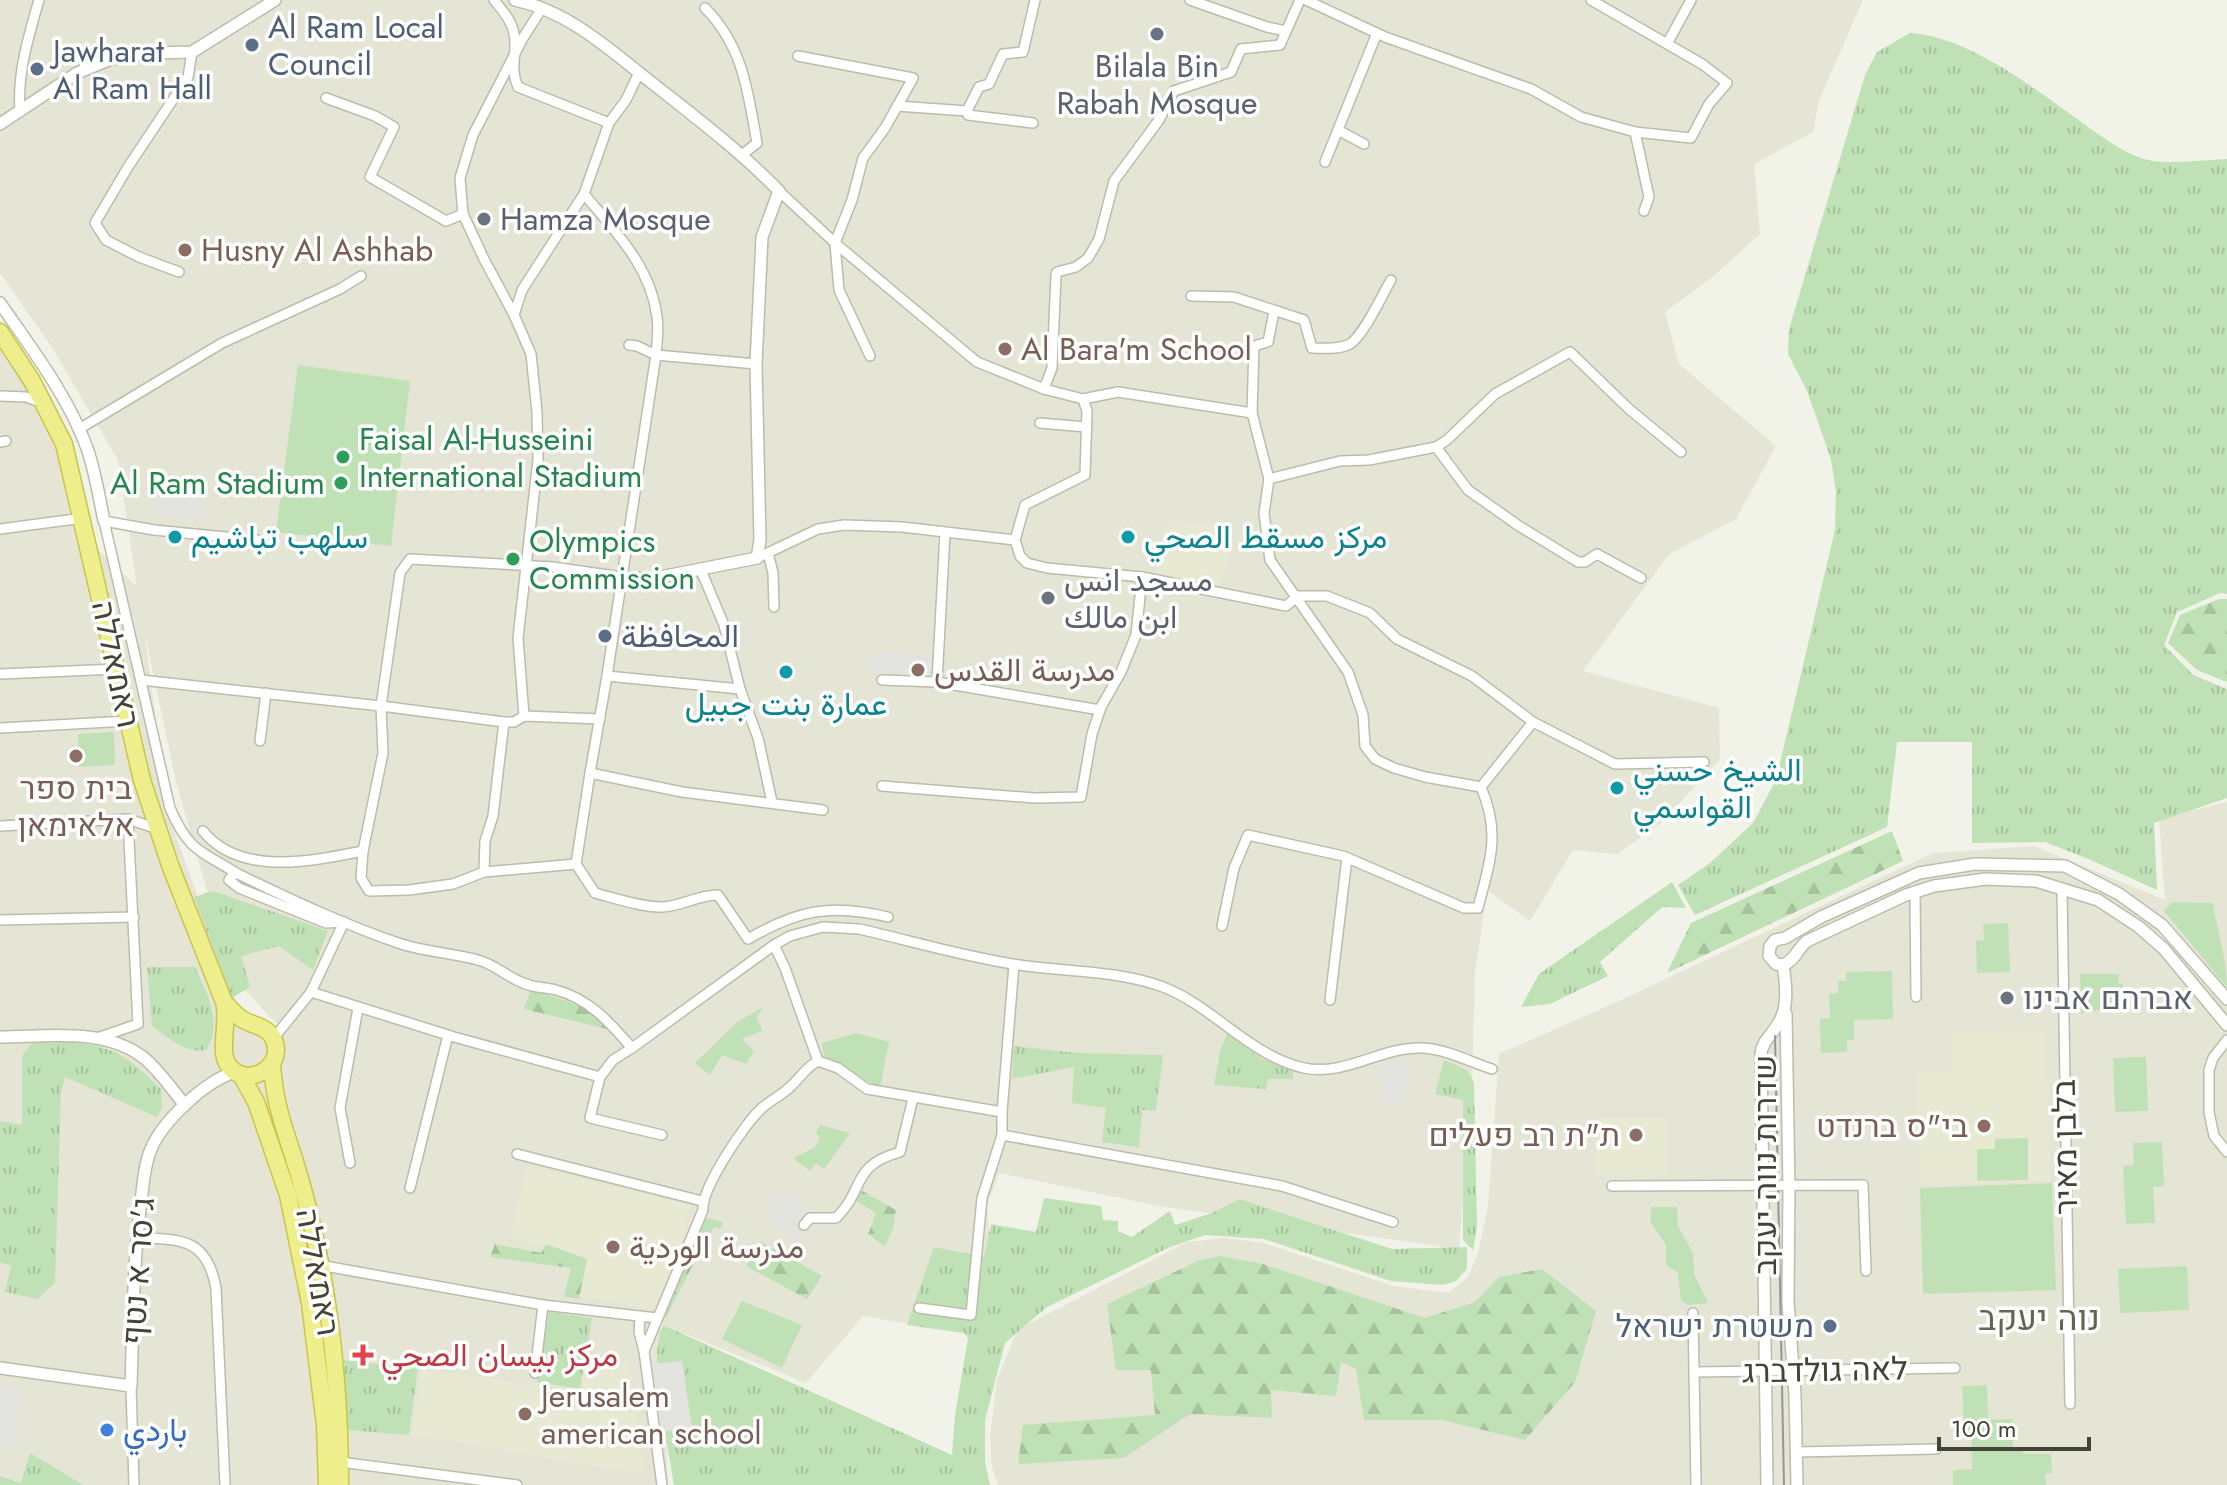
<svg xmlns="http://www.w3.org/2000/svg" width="2227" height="1485" font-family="Jost,Vazirmatn,Heebo,sans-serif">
  <defs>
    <pattern id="grass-tufts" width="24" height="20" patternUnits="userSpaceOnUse" patternTransform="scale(2)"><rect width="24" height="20" fill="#bfe1b5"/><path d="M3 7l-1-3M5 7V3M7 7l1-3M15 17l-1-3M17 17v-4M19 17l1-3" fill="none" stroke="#a5c29c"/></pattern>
    <pattern id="forest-firs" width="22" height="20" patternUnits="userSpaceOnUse" patternTransform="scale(2)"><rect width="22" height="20" fill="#bfe1b5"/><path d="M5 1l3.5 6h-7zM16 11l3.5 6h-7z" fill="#a5c29c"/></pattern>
  </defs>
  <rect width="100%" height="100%" fill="#f1f2e8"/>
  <g fill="#e5e5d6" fill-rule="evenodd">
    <path d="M 0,0 L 1863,0 L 1819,100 L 1813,132 L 1754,164 L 1760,234 L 1710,279 L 1665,312 L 1679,364 L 1776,446 L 1736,519 L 1669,554 L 1583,671 L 1719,708 L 1720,759 L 1661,823 L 1617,854 L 1573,850 L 1530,921 L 1487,890 L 1475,973 L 1472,1079 L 1459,1249 L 1159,1206 L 999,1173 L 987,1206 L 994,1294 L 985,1337 L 863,1316 L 806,1383 L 661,1324 L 668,1485 L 0,1485 L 0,347 L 51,426 L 79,531 L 137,587 L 118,460 L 53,349 L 0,273 ZM 145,634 L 176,782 L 208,894 L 246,991 L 277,1024 L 279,1031 L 237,1006 L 167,811 Z"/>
    <polygon points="2227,802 2227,1485 998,1485 992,1467 990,1438 997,1380 1017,1330 1187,1242 1225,1238 1264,1243 1393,1286 1448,1293 1468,1277 1478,1253 1488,1207 1499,1054 1619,1001 1933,853 2034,846 2165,900 2159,819"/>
  </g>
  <g fill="#e8e9d3">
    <polygon points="1168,519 1218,527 1226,532 1230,544 1222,585 1159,574"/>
    <polygon points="2046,1032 2050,1181 1920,1184 1917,1072 1951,1071 1950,1034"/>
    <polygon points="1597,1117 1667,1117 1666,1176 1596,1175"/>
    <polygon points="527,1166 691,1205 665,1311 574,1295 582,1256 509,1238"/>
    <polygon points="589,1355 629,1362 644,1474 412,1435 421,1369 582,1393"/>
  </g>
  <g fill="url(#grass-tufts)">
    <path d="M 1910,33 C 1971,37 2039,92 2088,127 C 2107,140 2129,157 2153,161 C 2176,164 2203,160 2227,159 L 2227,594 L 2220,593 L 2177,612 L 2164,645 L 2193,675 L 2227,689 L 2227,798 L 2154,823 L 2157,890 L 2091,860 L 2045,842 L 1972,843 L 1972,742 L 1897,742 L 1887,827 L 1695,915 L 1678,885 L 1710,863 L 1753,823 L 1776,780 L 1835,530 L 1836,492 L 1831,459 L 1807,391 L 1788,354 L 1789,329 L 1865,75 L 1877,52 Z"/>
    <polygon points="1672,882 1686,908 1662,907 1600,962 1608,976 1550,1004 1521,1007 1539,974"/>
    <polygon points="213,891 328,931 313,970 279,946 241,956 250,987 232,998 194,897"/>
    <path d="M 147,967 L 195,967 C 206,992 224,1024 206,1050 C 185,1054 168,1037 152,1026 Z"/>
    <polygon points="1227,1034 1262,1059 1293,1071 1293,1079 1268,1079 1266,1089 1214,1085 1220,1051"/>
    <path d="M 71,1042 C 117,1047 128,1057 161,1089 L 162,1108 L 157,1117 L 65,1077 L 61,1093 L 55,1283 L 37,1299 L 5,1292 L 11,1266 L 0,1262 L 0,1121 L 22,1125 L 22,1056 L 32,1043 Z"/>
    <polygon points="1014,1046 1076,1053 1163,1055 1156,1111 1142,1110 1139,1147 1102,1142 1106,1108 1072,1103 1074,1067 1012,1079"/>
    <polygon points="1444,1060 1467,1070 1474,1083 1477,1228 1473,1250 1463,1240 1463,1100 1435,1094"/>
    <path d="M 1044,1198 L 1101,1206 L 1103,1220 L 1118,1221 L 1118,1231 L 1132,1237 L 1170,1211 L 1175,1225 L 1212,1213 L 1239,1199 L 1392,1249 L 1467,1247 L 1467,1269 L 1456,1281 L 1443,1285 L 1391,1281 L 1264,1239 L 1205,1235 L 1170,1247 L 1047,1307 L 1005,1343 L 985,1420 L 985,1462 L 990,1485 L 674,1485 C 668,1443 647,1363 663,1325 L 952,1455 L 955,1415 L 968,1338 L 964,1333 L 907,1325 L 934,1247 L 984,1257 L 991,1224 L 1036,1232 Z"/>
    <polygon points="549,1312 592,1318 580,1389 537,1382"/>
    <polygon points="344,1360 418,1369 409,1435 347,1430"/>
    <polygon points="30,1453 83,1485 0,1485 0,1476 21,1483"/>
  </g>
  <g fill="url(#forest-firs)">
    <polygon points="2219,599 2227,599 2227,682 2197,670 2168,643 2180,615"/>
    <polygon points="1892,831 1903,861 1667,973 1691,923"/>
    <polygon points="531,989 587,1008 607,1029 524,1009"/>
    <polygon points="859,1189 896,1210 893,1228 885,1247 868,1234 876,1213 854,1199"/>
    <polygon points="706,1218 723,1222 721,1228 714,1228 707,1237 666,1318 662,1314"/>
    <polygon points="761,1242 822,1276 807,1299 746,1266"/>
    <polygon points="495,1244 541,1253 546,1244 587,1259 579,1299 564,1297 571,1268 490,1257"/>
    <polygon points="1220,1256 1263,1264 1425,1318 1475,1302 1499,1277 1542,1269 1596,1311 1575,1382 1525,1440 1441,1420 1364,1420 1356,1369 1341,1362 1336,1396 1271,1390 1272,1418 1190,1414 1124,1458 1018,1464 1023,1425 1155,1415 1151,1370 1116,1370 1107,1304 1200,1260"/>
  </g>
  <g fill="#bfe1b5">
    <polygon points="298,365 410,381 391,546 276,532"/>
    <polygon points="114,732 115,765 79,767 78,734"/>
    <path d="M 2172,902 L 2213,903 C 2217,932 2227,958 2227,987 L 2164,911 Z"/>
    <polygon points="2008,923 2010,972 1977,973 1976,941 1984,940 1983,924"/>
    <polygon points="1892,971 1893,1019 1854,1020 1854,1040 1847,1040 1847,1052 1821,1053 1820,1019 1830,1018 1829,994 1838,993 1838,981 1846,981 1846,972"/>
    <polygon points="2080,974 2119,974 2118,984 2123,983 2124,1004 2081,1014"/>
    <polygon points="764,1006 757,1017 762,1031 742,1039 754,1051 746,1064 722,1055 710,1075 695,1063 736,1023"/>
    <polygon points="856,1033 889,1042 880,1088 824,1056 822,1043"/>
    <polygon points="2146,1057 2148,1111 2115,1112 2113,1058"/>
    <polygon points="820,1125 850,1133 824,1169 816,1163 810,1171 793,1158 814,1148 820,1138 816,1133"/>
    <polygon points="2028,1138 2028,1180 1977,1181 1977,1149 1995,1149 1995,1139"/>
    <polygon points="2162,1142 2164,1186 2153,1187 2155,1223 2126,1224 2123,1166 2134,1165 2133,1143"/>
    <polygon points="2052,1183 2056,1290 1923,1294 1920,1188"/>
    <polygon points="1651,1207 1677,1207 1678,1226 1693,1254 1694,1274 1708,1303 1688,1305 1681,1300 1678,1273 1666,1265 1666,1245 1650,1221"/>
    <polygon points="2187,1266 2189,1310 2120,1313 2118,1269"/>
    <polygon points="742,1301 802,1325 782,1368 722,1339"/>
    <polygon points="1987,1385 1988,1420 2012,1419 2013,1448 2023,1448 2023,1454 2051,1454 2052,1473 2045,1474 2046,1485 1953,1485 1953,1470 1972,1469 1971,1430 1964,1429 1962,1386"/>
  </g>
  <g fill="#e3e3df">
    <polygon points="188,490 203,491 201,520 158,514 155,506"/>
    <polygon points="872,651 932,656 933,676 869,672"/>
    <polygon points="1411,1058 1401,1105 1381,1102 1384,1081 1377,1080 1376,1066"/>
    <polygon points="782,1190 817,1213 799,1241 764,1219"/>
    <polygon points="682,1361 692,1428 661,1432 651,1364"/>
    <polygon points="0,1386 20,1390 17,1449 0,1444"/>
  </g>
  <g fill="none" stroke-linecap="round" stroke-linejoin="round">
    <g stroke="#bcbcab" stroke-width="12">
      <g id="minor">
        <path d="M 494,0 C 502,10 512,21 514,34 C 518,53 509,68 518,87 L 609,123"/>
        <polyline points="1190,0 1267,27 1286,31"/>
        <polyline points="1306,0 1385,37 1531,89 1581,117 1635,132 1691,138 1709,104 1727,83 1702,64 1591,0"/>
        <path d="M 705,8 C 743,46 748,92 757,143 L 743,154"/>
        <polyline points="1668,42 1691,0"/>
        <polyline points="798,56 913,78 885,128 863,158 852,200 835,243 839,290 870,356"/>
        <polyline points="326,98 375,116 394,127 370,177 446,221 463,214"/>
        <polyline points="897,106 967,111 968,115 1033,123"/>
        <path d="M 20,110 C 17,73 29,35 39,0"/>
        <polyline points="967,111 979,87 989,84 1003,54 1023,52 1035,0"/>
        <polyline points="1338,130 1364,144"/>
        <polyline points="1635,132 1649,197 1644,211"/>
        <polyline points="1325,162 1377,33"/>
        <polyline points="779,191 835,243 977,362 1044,389 1083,399 1118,392 1252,413"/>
        <path d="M 584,194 C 615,231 651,267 657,317 C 659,329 657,343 656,355 L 607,676"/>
        <polyline points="179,272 139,257 106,240 95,223 128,167 188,77 192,52"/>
        <path d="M 1191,296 L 1234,297 L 1304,320 L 1312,348 C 1323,348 1339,350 1350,344 C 1364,335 1382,295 1391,280"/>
        <polyline points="1274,312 1268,342 1254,346 1252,413 1269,479 1264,513 1270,560 1348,672 1363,715 1365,746 1375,759 1394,768 1425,777 1481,787 1533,722"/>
        <polyline points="514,315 522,290 584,194 609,123 626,100 639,73"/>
        <polyline points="629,345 637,346 656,355 756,364"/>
        <polyline points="1044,389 1052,368 1056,275 1057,272 1076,267 1088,258 1099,239 1114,181 1159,120 1174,91 1231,72 1241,49 1280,45 1300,0"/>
        <polyline points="0,396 26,397 43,403"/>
        <polyline points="1040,423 1086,427"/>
        <polyline points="79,429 222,343 340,289 361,276"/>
        <polyline points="0,442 6,441"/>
        <polyline points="1436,447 1468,490 1519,526 1578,562 1585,562 1597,554 1641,578"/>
        <polyline points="1269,479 1340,461 1369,460 1436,447 1447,440 1495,394 1570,352 1629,409 1681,452"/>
        <polyline points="0,529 83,518"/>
        <polyline points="1015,540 1025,505 1085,475 1087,411 1083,399"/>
        <polyline points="768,553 773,573 774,607"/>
        <polyline points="757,558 818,529 844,525 902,527 1015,540 1020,556 1027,563 1047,568 1142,577 1286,606 1298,596 1327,596 1370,613 1397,639 1472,676 1533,722 1615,764 1704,762"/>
        <polyline points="700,568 724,625 740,689"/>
        <polyline points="0,674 117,669"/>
        <polyline points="141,680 381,706 504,722 514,722 524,716 600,719"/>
        <polyline points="882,680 937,682 1100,710"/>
        <polyline points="937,682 945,533"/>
        <polyline points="524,716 518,638 538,460 537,412 531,354 514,315 484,259 463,214 460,178 473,135 523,38 542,8"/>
        <polyline points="0,728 128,721"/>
        <polyline points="260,741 266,693"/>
        <polyline points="590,773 607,676 740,689 758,738 772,802"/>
        <polyline points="882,786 1035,798 1081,797 1092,734 1101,707 1121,672 1136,635 1142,577"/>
        <path d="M 823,810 L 682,792 L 590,773 L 576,864 L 595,893 C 614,898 644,908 663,907 C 682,906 698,895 718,895 L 748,939 C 798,910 831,903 888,917"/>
        <polyline points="0,826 128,819 158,829"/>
        <path d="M 203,831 C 240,877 312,861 363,851"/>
        <polyline points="576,864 484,872 453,884 409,890 369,891 361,878 363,851 383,753 381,706 400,573 410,559 553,567 622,577"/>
        <polyline points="484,872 485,841 493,816 504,722"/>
        <path d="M 238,874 C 201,851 189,852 170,808 L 104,521 L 154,530 L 257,540"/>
        <polyline points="2062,890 2070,1404"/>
        <polyline points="1915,892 1916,997"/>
        <polyline points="0,920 134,917"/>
        <path d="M 344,922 L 326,923 L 239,888 L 229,880 L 233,874 L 238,874 C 292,900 345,925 401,944 C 426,952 453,953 478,960 C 494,964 506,976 521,982 C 532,988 544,987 556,990 C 590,999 610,1023 632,1048 L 774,945 L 790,936 L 823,927 L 859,929 C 912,941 965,957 1019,965 C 1066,972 1118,970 1163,987 C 1213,1006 1250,1056 1304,1068 C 1345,1077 1382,1046 1423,1048 C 1445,1049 1471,1062 1492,1069"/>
        <path d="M 1222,926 L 1234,868 L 1248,835 L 1343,856 L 1464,908 L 1478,908 C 1490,861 1501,834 1481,787"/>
        <polyline points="774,945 785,968 818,1061 838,1068 867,1089 1002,1112 1002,1135 1282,1186 1393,1222"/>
        <polyline points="311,992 454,1037 600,1077 613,1060 632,1048"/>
        <polyline points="1330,1000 1347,858"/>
        <polyline points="100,1037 138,1024 128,819"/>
        <polyline points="273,1039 311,992 344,922"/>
        <polyline points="2227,1040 2213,1058 2209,1070 2209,1112 2214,1136 2227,1152"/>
        <polyline points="600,1077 590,1118 662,1135"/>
        <polyline points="1002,1112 1014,965"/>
        <polyline points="517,1154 702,1201"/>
        <polyline points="350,1163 340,1108 358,1008"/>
        <polyline points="1612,1186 1863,1185 1866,1271"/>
        <polyline points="410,1188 448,1035"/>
        <path d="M 804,1225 L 810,1218 L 836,1218 C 866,1189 850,1166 900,1152 L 913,1098"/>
        <path d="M 137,1238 C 181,1239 207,1238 216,1288 L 225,1485"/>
        <polyline points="319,1265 543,1305 657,1318"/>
        <polyline points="919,1308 971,1315 982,1198 1002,1135"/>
        <polyline points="1693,1313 1696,1485"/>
        <polyline points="640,1317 639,1332 644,1351 662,1485"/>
        <path d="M 644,1351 L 703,1210 C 701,1189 745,1123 761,1109 C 770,1100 783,1095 791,1086 C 801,1077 806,1067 818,1061"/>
        <polyline points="1694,1372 1955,1368"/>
        <polyline points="535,1373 543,1305"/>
        <polyline points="131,1386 134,1485"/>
        <polyline points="1797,1452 1936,1449"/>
        <polyline points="340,1462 517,1485"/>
      </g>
    </g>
    <g stroke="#bcbcab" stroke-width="14">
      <g id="tertiary">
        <path d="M 515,0 C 571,12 612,52 656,86 C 699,120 741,152 779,191 L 762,237 L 756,364 L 760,540 L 757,558 L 650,579 L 622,577"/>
        <polyline points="0,124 77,73 111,59 152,53 192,52 275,0"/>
        <path d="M 0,303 C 31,348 68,396 87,448 C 95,471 99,496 104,521"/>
        <polyline points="1783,965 1776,964 1769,956 1770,946 1775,940 1785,938 1821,917 1919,873 1975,864 2065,866 2119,894 2162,925 2227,999"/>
        <path d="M 1783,965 C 1795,961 1797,949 1807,941 L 1906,895 L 1934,886 L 1986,879 L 2036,881 L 2098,900 L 2139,927 L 2164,949 L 2227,1025"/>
        <polyline points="1786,1014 1789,1186 1788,1302 1795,1395 1797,1485"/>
        <path d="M 0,1037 C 47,1037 105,1027 144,1058 C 160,1071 172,1090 185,1105"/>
        <path d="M 0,1368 L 131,1386 C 133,1327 133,1268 140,1209 C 143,1190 143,1168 151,1149 C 163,1121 205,1081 235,1072"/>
        <path d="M 1767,1485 L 1761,1053 C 1763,1040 1772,1035 1778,1024 C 1789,1007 1786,984 1783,965"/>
      </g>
    </g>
    <g stroke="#cac449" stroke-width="19">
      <g id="trunk">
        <path d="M 0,332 L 32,381 L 64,444 L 142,780 L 170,865 L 224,1002 C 229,1021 219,1050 227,1063 C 243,1091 288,1068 273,1038 C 267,1026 253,1026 242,1019 C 235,1015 230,1008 224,1002"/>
        <path d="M 272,1064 C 275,1113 289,1138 301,1182 C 329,1280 340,1383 340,1485"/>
        <polyline points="241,1075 256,1102 288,1195 310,1303 325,1425 327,1485"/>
      </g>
    </g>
    <use href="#minor" stroke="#fff" stroke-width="9"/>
    <use href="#tertiary" stroke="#fff" stroke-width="11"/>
    <use href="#trunk" stroke="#eeee8c" stroke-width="16"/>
    <polyline stroke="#969696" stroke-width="2" points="1775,1036 1784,1485"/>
  </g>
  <g fill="#6b7280" stroke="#fff" stroke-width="3">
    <circle cx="1157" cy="34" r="8"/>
    <circle cx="484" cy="219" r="8"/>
    <circle cx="1048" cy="598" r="8"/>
    <circle cx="2007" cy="998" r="8"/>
  </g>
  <g fill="#5c6f8a" stroke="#fff" stroke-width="3">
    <circle cx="252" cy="45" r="8"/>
    <circle cx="37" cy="69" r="8"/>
    <circle cx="605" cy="636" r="8"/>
    <circle cx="1830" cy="1326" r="8"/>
  </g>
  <g fill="#8d6e63" stroke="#fff" stroke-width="3">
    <circle cx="185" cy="250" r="8"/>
    <circle cx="1005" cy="349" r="8"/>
    <circle cx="918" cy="670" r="8"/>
    <circle cx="76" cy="756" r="8"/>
    <circle cx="1984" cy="1126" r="8"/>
    <circle cx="1636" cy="1135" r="8"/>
    <circle cx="613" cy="1247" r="8"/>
    <circle cx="525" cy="1414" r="8"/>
  </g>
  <g fill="#2e9e5b" stroke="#fff" stroke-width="3">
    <circle cx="343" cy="457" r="8"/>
    <circle cx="341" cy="483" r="8"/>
    <circle cx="513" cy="559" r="8"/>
  </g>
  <g fill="#0f9aa8" stroke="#fff" stroke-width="3">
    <circle cx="175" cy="537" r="8"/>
    <circle cx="1128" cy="537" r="8"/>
    <circle cx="786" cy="672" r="8"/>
    <circle cx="1617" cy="788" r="8"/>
  </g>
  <path fill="#e0444e" stroke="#fff" stroke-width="3" d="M359 1343h8v8h8v8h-8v8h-8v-8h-8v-8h8z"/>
  <circle fill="#3f7fe0" stroke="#fff" stroke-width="3" cx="107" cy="1430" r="8"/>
  <g text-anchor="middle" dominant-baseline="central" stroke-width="7" stroke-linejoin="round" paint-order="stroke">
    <g font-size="32" fill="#4e5e75" stroke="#fff" text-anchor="start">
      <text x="268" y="27">Al Ram Local<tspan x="268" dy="37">Council</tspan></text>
      <text x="53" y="51">Jawharat<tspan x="53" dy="37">Al Ram Hall</tspan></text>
      <text x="621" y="636">المحافظة</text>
      <text x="1814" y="1326" text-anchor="end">משטרת ישראל</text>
    </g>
    <g font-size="32" fill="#5b616d" stroke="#fff" text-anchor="start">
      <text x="1157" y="66" text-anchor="middle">Bilala Bin<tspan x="1157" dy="37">Rabah Mosque</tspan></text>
      <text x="500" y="219">Hamza Mosque</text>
      <text x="1064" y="580">مسجد انس<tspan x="1064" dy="37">ابن مالك</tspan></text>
      <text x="2023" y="998">אברהם אבינו</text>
    </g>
    <g font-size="32" fill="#785e54" stroke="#fff" text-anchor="start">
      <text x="201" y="250">Husny Al Ashhab</text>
      <text x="1021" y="349">Al Bara'm School</text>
      <text x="934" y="670">مدرسة القدس</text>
      <text x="76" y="788" text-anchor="middle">בית ספר<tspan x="76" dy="37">אלאימאן</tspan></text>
      <text x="1968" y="1126" text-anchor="end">בי"ס ברנדט</text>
      <text x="1620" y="1135" text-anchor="end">ת"ת רב פעלים</text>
      <text x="629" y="1247">مدرسة الوردية</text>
      <text x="541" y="1396">Jerusalem<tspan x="541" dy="37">american school</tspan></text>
    </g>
    <g font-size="32" fill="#27864d" stroke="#fff" text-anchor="start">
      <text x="359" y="439">Faisal Al-Husseini<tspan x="359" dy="37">International Stadium</tspan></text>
      <text x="325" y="483" text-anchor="end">Al Ram Stadium</text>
      <text x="529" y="541">Olympics<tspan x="529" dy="37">Commission</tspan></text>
    </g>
    <g font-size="32" fill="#0d838f" stroke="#fff" text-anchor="start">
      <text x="191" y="537">سلهب تباشيم</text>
      <text x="1144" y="537">مركز مسقط الصحي</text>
      <text x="786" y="704" text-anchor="middle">عمارة بنت جبيل</text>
      <text x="1633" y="770">الشيخ حسني<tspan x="1633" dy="37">القواسمي</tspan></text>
    </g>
    <g font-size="32" fill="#444337" stroke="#fff">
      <text transform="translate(116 664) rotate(78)">ראמאללה</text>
      <text transform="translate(2065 1147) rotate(-91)">בלבן מאיר</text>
      <text transform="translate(1765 1165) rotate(-90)">שדרות נווה יעקב</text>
      <text transform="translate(138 1271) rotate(-86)">ג'סר א נטף</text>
      <text transform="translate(318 1272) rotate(80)">ראמאללה</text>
      <text transform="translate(1825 1370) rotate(-1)">לאה גולדברג</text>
    </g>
    <g font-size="32" fill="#be3a42" stroke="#fff" text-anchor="start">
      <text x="381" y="1355">مركز بيسان الصحي</text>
    </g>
    <g font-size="32" fill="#366cbe" stroke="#fff" text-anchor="start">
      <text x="123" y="1430">باردي</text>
    </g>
    <g font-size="34" fill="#656450" stroke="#fff">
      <text x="2039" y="1318">נוה יעקב</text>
    </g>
  </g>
  <path d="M1939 1437v12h150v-12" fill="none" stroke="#444337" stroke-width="4"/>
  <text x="1951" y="1437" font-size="24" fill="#444337" stroke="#ffffff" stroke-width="6" paint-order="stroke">100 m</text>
</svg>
